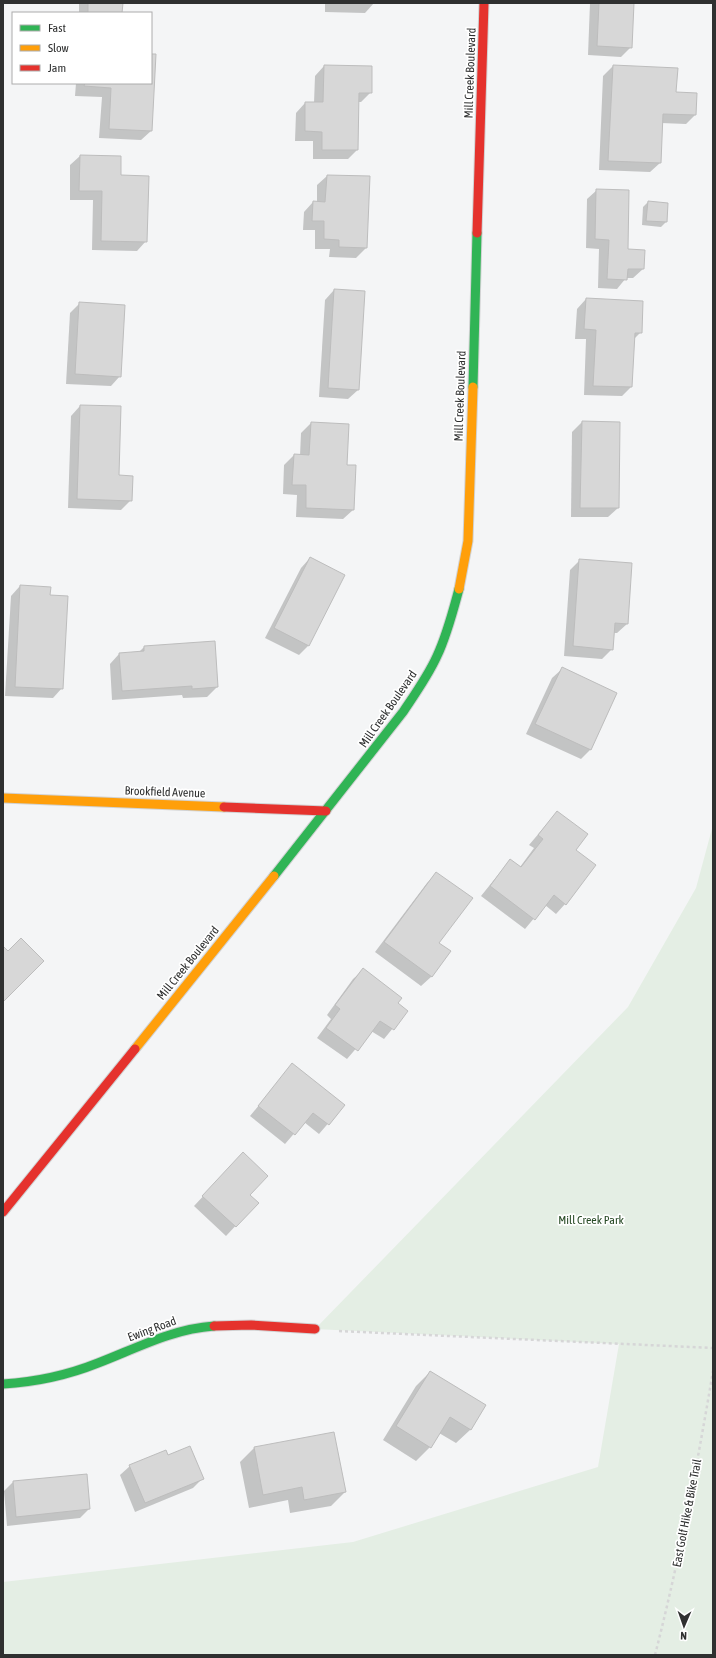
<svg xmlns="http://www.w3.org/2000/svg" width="716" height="1658" font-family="'Asap Condensed',sans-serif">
  <rect width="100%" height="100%" fill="#f4f5f6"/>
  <polygon fill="#e4eee4" points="713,825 713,1655 3,1655 3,1582 353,1542 598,1467 619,1344 315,1329 628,1007 696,888"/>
  <g fill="#0003">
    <polygon points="79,3 122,3 121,13 79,13"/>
    <polygon points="325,3 374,3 365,13 325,12"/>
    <polygon points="590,3 633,3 631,47 621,57 588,55"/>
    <polygon points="151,55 155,55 151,131 141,140 99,138 102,97 75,96 76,83 151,83"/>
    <polygon points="324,66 371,92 361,102 358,102 357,150 348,159 313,159 313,141 295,141 296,113 305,103 314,103 315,76"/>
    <polygon points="613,66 675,93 695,115 686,124 661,123 660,163 650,172 599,170 603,76"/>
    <polygon points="80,156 120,176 146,241 137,251 92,250 93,200 70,200 70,165"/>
    <polygon points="327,176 369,177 366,248 356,258 329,257 330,249 315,249 315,230 303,230 304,212 313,202 317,202 317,185"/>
    <polygon points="597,190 627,250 643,269 633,278 626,278 617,289 598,288 599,249 586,248 587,199"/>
    <polygon points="648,202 667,204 666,222 661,227 642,225 643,207"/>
    <polygon points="334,290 358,390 348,399 319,397 325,300"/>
    <polygon points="586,299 641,332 633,340 631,387 622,396 584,395 586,339 575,339 577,309"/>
    <polygon points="79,304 120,376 111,386 66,384 70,313"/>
    <polygon points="80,406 131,500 121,510 68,508 71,416"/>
    <polygon points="582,422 618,508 608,517 571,517 572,432"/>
    <polygon points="311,423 346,465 353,510 343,519 296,517 297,495 283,494 284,465 294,455 300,456 301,433"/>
    <polygon points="310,558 308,646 299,655 265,638 301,568"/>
    <polygon points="580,560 627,624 617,633 613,633 612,649 602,659 564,656 570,570"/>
    <polygon points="20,586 49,596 62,688 53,698 5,696 11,596"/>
    <polygon points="144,647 217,687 207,697 183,698 182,695 112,700 110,664 119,654 138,653"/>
    <polygon points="562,669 616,694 590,750 581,759 526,734 552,678"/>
    <polygon points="557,812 574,851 565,904 556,914 545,905 525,929 481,896 510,860 520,867 534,848 529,845"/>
    <polygon points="437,873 438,943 449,952 431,977 421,986 375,952 427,883"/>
    <polygon points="363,970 397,1004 407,1011 384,1039 371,1031 347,1059 317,1038 331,1019 327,1015 353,979"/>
    <polygon points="292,1065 344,1105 319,1134 304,1122 285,1144 250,1116"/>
    <polygon points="234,1163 249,1196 257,1203 226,1236 194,1206"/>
    <polygon points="430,1372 485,1406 470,1430 456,1443 439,1433 430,1447 416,1461 383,1440 416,1386"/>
    <polygon points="333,1433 345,1492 331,1506 290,1513 288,1500 249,1508 240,1462 254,1448"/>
    <polygon points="168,1456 202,1479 193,1488 135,1512 120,1475 130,1466"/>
    <polygon points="13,1482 89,1509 80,1518 7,1526 4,1491"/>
  </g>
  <g fill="#d7d7d7" stroke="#bdbdbd">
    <polygon points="88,3 123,3 122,13 88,13"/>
    <polygon points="599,3 634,3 632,48 597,46"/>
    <polygon points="151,54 156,54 152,131 109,129 111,88 84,86 85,83 151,83"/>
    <polygon points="324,65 372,66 372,93 359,93 358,150 322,150 322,132 305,131 305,102 323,102"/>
    <polygon points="613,65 678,68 676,92 697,93 696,115 663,114 661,163 608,161"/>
    <polygon points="80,155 121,156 121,175 149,176 147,242 101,241 102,191 79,191"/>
    <polygon points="327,175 370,176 367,248 339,247 339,240 324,239 324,221 312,221 313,201 325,202"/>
    <polygon points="596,189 629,190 628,249 645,250 644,269 628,269 627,280 607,279 609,240 595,239"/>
    <polygon points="648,201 668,203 667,222 646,221"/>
    <polygon points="334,289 365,291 359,390 328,388"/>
    <polygon points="586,298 643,301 642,333 635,333 632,387 593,386 596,330 584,329"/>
    <polygon points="79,302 125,305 121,377 75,374"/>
    <polygon points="80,405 121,406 119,475 133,476 132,501 77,499"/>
    <polygon points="582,421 620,422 619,508 580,508"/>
    <polygon points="311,422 349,424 347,465 356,465 354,510 306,508 306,485 292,485 294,454 309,455"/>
    <polygon points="310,557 345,575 309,646 274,628"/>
    <polygon points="579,559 632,563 628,624 615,623 613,650 573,646"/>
    <polygon points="20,585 51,587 50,595 68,596 63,689 15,687"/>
    <polygon points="215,641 218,687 192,689 192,686 122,691 119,653 144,651 144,646"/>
    <polygon points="562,667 617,693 591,750 535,724"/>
    <polygon points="557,811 588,834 576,850 596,865 566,905 554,895 535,920 490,886 510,859 521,867 543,839 538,835"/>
    <polygon points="436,872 473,898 439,943 451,951 432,977 384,942"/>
    <polygon points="21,938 44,961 3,1002 3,946 8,951"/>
    <polygon points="363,968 402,998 398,1003 408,1011 394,1030 380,1021 358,1051 326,1028 340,1009 335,1005"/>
    <polygon points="292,1063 345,1105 329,1125 313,1113 295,1135 258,1106"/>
    <polygon points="243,1152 268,1176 250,1195 259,1203 236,1227 202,1196"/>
    <polygon points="430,1371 486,1405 471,1430 450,1417 431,1448 396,1426"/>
    <polygon points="334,1432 346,1492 304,1500 302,1487 263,1495 254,1447"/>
    <polygon points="190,1446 204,1479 145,1503 129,1465 166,1450 168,1455"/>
    <polygon points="87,1474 90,1509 16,1517 13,1481"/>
  </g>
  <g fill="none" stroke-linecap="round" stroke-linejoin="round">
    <g stroke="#d1d2d3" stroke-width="11">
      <g id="fast">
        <polyline points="473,387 477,233"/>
        <path d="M 274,876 L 403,712 C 415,694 428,676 437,656 C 447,635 453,611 459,589"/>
        <path d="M 3,1384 C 36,1382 68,1375 98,1363 C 137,1348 172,1329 214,1326"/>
      </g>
    </g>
    <g stroke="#d1d2d3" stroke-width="11">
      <g id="slow">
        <polyline points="459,589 468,541 473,387"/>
        <polyline points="3,798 224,807"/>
        <polyline points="135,1049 274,876"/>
      </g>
    </g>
    <g stroke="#d1d2d3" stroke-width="11">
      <g id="jam">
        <polyline points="477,233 484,3"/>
        <polyline points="224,807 326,811"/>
        <polyline points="3,1212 135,1049"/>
        <polyline points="214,1326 251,1325 315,1329"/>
      </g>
    </g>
    <g stroke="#d6d6d7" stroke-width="2.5" stroke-dasharray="3 3" stroke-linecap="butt">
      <polyline points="339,1331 713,1348"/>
      <path d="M 655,1655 C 679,1561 697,1466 713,1371"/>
    </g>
    <use href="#fast" stroke="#30b455" stroke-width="9"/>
    <use href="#slow" stroke="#ff9f0a" stroke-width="9"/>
    <use href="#jam" stroke="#e5322d" stroke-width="9"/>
  </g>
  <g text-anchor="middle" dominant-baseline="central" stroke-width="3.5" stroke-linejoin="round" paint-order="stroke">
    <g font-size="12" fill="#2f3030" stroke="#fff">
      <text transform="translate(470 73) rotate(-88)">Mill Creek Boulevard</text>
      <text transform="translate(460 396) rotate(-88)">Mill Creek Boulevard</text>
      <text transform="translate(388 709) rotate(-55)">Mill Creek Boulevard</text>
      <text transform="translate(165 792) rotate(2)">Brookfield Avenue</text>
      <text transform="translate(188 963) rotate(-51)">Mill Creek Boulevard</text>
      <text transform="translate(152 1329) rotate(-20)">Ewing Road</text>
      <text transform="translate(687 1513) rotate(-79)">East Golf Hike &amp; Bike Trail</text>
    </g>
    <g font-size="12" fill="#264924" stroke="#fff">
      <text x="591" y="1220">Mill Creek Park</text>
    </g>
  </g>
  <rect width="716" height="1658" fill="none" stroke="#2f3030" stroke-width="8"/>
  <rect x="12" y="12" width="140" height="72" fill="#ffffff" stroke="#acacac"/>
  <rect x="20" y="25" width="20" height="6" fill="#30b455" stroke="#acacac"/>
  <text x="48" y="32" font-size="12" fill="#2f3030">Fast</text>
  <rect x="20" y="45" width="20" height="6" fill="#ff9f0a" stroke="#acacac"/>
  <text x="48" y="52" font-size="12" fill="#2f3030">Slow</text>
  <rect x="20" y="65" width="20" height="6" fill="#e5322d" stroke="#acacac"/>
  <text x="48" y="72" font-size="12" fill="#2f3030">Jam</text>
  <g transform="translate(684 1626) rotate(182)" stroke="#ffffff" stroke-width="3" paint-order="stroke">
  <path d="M0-3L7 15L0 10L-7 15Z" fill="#2f3030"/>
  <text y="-6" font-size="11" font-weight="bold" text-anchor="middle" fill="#2f3030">N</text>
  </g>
</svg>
